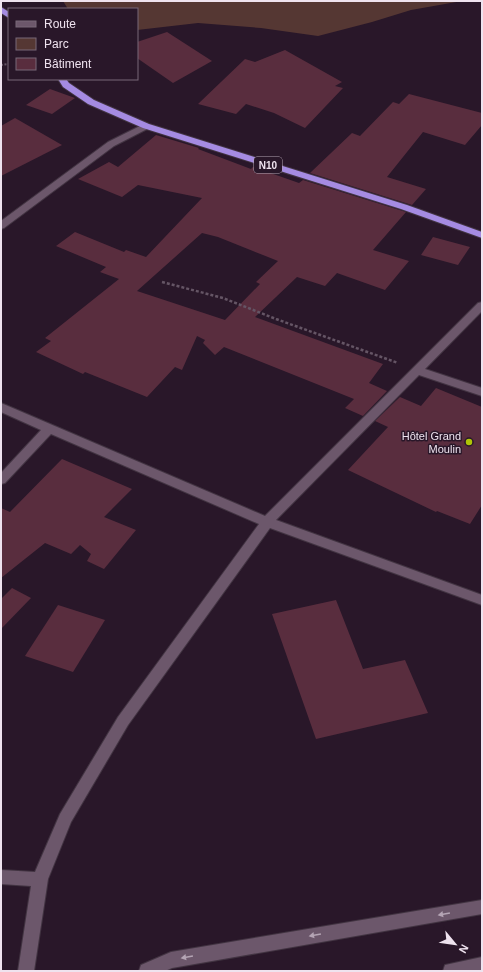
<svg xmlns="http://www.w3.org/2000/svg" width="483" height="972" font-family="Arial,sans-serif">
  <rect width="100%" height="100%" fill="#291729"/>
  <polygon fill="#553733" points="63,1 462,1 411,10 372,22 318,36 261,28 198,23 137,30 137,9 68,9"/>
  <g fill="#592d3e" fill-rule="evenodd">
    <polygon points="167,32 212,61 173,83 137,58 137,42"/>
    <polygon points="285,50 342,82 335,86 343,88 305,128 274,113 246,104 236,114 198,104 245,59 255,62"/>
    <polygon points="50,89 75,98 52,114 26,105"/>
    <polygon points="409,94 482,113 482,125 465,145 423,132 387,177 426,189 412,205 310,173 352,133 360,136 393,102 399,104"/>
    <polygon points="15,118 62,145 1,176 1,126"/>
    <path d="M 156,135 L 199,148 L 198,149 L 251,169 L 253,167 L 299,183 L 303,180 L 406,212 L 373,250 L 409,261 L 385,290 L 337,273 L 325,286 L 297,277 L 255,317 L 383,364 L 369,383 L 387,391 L 363,416 L 345,408 L 354,399 L 224,347 L 215,355 L 203,343 L 205,340 L 197,336 L 182,370 L 175,367 L 147,397 L 85,372 L 83,374 L 36,352 L 51,341 L 45,338 L 119,279 L 100,272 L 106,267 L 56,246 L 75,232 L 124,252 L 126,250 L 146,257 L 202,198 L 138,185 L 122,197 L 78,179 L 109,162 L 118,167 ZM 202,233 L 218,237 L 278,261 L 256,282 L 260,284 L 225,320 L 137,291 Z"/>
    <polygon points="433,237 470,247 458,265 421,255"/>
    <polygon points="436,388 482,407 482,505 470,524 437,511 436,512 348,470 388,427 375,421 400,397 421,406"/>
    <polygon points="62,459 132,489 104,517 136,530 104,569 87,561 91,554 80,545 71,554 45,543 1,578 1,508 10,512"/>
    <polygon points="12,588 31,598 1,629 1,599"/>
    <polygon points="336,600 363,669 405,660 428,713 316,739 272,614"/>
    <polygon points="58,605 105,620 73,672 25,656"/>
  </g>
  <g fill="none" stroke-linecap="round" stroke-linejoin="round">
    <g stroke="#423442" stroke-width="2">
      <g id="minor">
        <polygon points="146,123 150,126 149,128 114,146 4,228 1,229 1,221 108,142"/>
        <polygon points="482,302 482,311 425,369 482,388 482,396 419,375 276,520 482,595 482,605 270,528 128,725 71,822 48,879 34,971 18,971 31,886 1,884 1,870 35,872 60,814 118,717 259,524 51,434 5,483 1,484 1,473 41,430 1,412 1,403 265,516 478,303"/>
        <polygon points="482,900 482,914 172,968 165,971 139,971 141,965 171,952"/>
        <polygon points="482,957 482,971 443,971 445,965"/>
      </g>
    </g>
    <g stroke="#423442" stroke-width="2">
      <g id="highway">
        <polygon points="1,7 9,12 9,18 1,13"/>
        <polygon points="58,79 66,79 69,83 94,100 149,124 407,205 482,232 482,238 401,209 143,128 88,104 63,87"/>
      </g>
    </g>
    <polyline stroke="#655565" stroke-width="2" stroke-dasharray="2 1.5" stroke-linecap="butt" points="1,65 9,64"/>
    <polyline stroke="#655565" stroke-width="2.5" stroke-dasharray="3 2" stroke-linecap="butt" points="162,282 223,298 276,319 398,363"/>
    <use href="#minor" fill="#6c576b" fill-rule="evenodd"/>
    <use href="#highway" fill="#a58be2" fill-rule="evenodd"/>
  </g>
  <defs><path id="oneway-solid" d="M-6-.8H1V-3.2L6.5 0L1 3.2V.8H-6Z"/></defs>
  <g fill="#b4a4b4">
    <use href="#oneway-solid" transform="translate(444 914) rotate(170)"/>
    <use href="#oneway-solid" transform="translate(315 935) rotate(170)"/>
    <use href="#oneway-solid" transform="translate(187 957) rotate(170)"/>
  </g>
  <circle fill="#afc506" stroke="#291729" stroke-width="1.5" cx="469" cy="442" r="4"/>
  <g text-anchor="middle" dominant-baseline="central" stroke-width="3" stroke-linejoin="round" paint-order="stroke">
    <rect fill="#291729" stroke="#b4a6b4" stroke-width="1" x="254" y="157" width="28" height="16" rx="3"/>
    <g font-size="10" font-weight="bold" fill="#efe3ef">
      <text x="268" y="165">N10</text>
    </g>
    <g font-size="11" fill="#efe3ef" stroke="#291729" text-anchor="end">
      <text x="461" y="436">Hôtel Grand<tspan x="461" dy="13">Moulin</tspan></text>
    </g>
  </g>
  <rect width="483" height="972" fill="none" stroke="#efe3ef" stroke-width="4"/>
  <rect x="8" y="8" width="130" height="72" fill="#291729" stroke="#786978"/>
  <rect x="16" y="21" width="20" height="6" fill="#6c576b" stroke="#786978"/>
  <text x="44" y="28" font-size="12" fill="#efe3ef">Route</text>
  <rect x="16" y="38" width="20" height="12" fill="#553733" stroke="#786978"/>
  <text x="44" y="48" font-size="12" fill="#efe3ef">Parc</text>
  <rect x="16" y="58" width="20" height="12" fill="#592d3e" stroke="#786978"/>
  <text x="44" y="68" font-size="12" fill="#efe3ef">Bâtiment</text>
  <g transform="translate(455 944) rotate(119)" stroke="#291729" stroke-width="3" paint-order="stroke">
  <path d="M0-3L7 15L0 10L-7 15Z" fill="#efe3ef"/>
  <text y="-6" font-size="11" font-weight="bold" text-anchor="middle" fill="#efe3ef">N</text>
  </g>
</svg>
